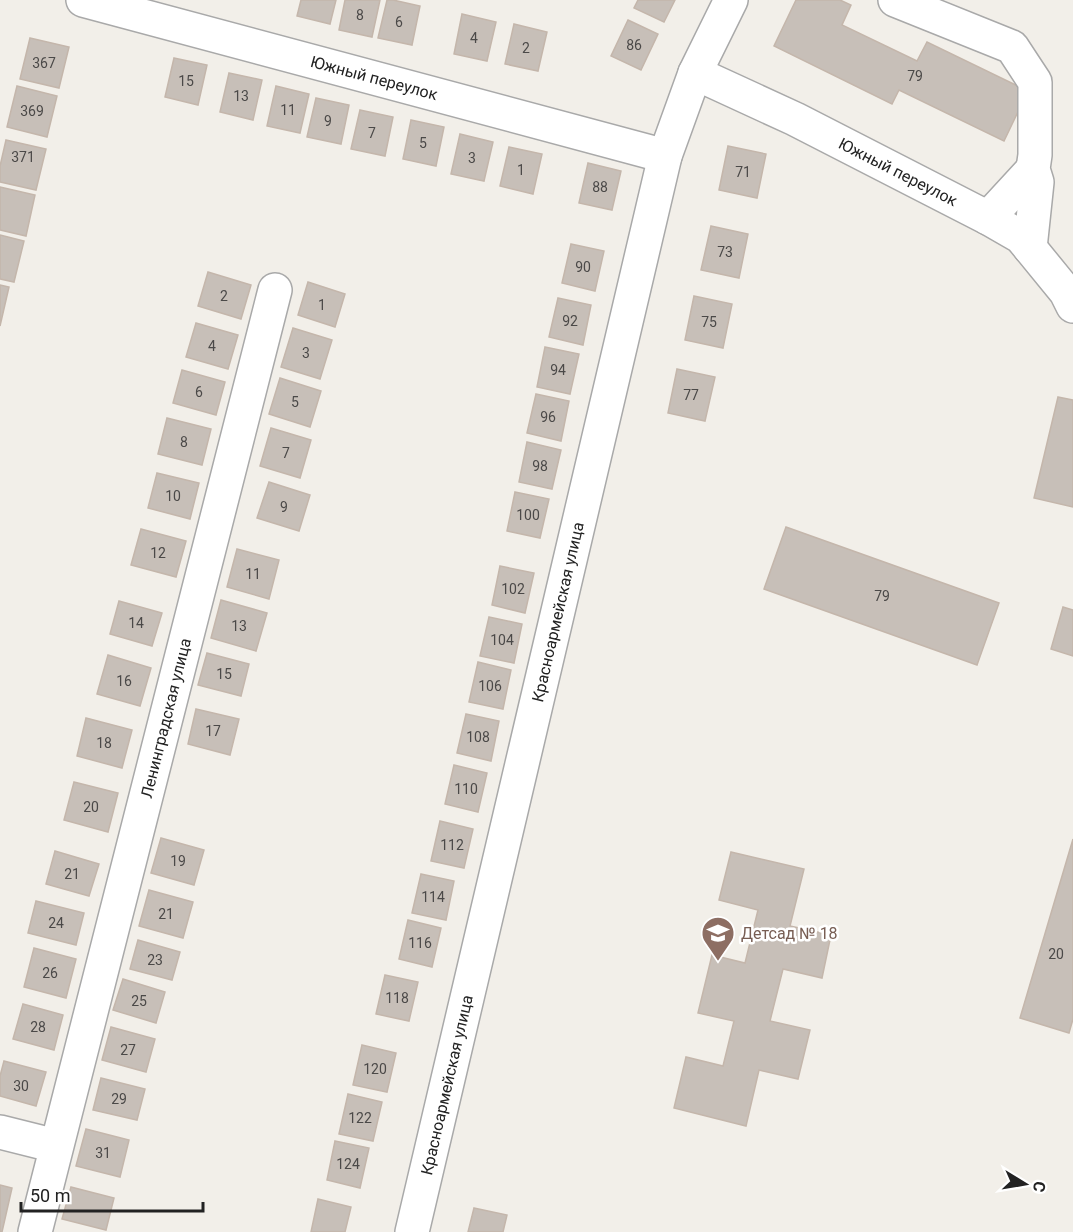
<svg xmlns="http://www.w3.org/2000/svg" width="1073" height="1232" font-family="Roboto,sans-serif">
  <rect width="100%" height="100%" fill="#f2efe9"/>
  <g fill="#c7bfb8" stroke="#c4b6ab" stroke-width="1.5">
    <polygon points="301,0 336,0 330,24 297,16"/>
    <polygon points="345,0 380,0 372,37 339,30"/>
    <polygon points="387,0 393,0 420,6 412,45 378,38"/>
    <polygon points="638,0 675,0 664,22 634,8"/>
    <polygon points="796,0 840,0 851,5 842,25 917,61 927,42 1028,91 1004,141 899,90 892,104 774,46"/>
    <polygon points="462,14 496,22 487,61 454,54"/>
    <polygon points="628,20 658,34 641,70 611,56"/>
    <polygon points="514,24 547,32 538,71 505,64"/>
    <polygon points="30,38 69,47 59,88 20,79"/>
    <polygon points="174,58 207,65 198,105 165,97"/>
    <polygon points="229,73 262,80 253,120 220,112"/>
    <polygon points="17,86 57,96 47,137 7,127"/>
    <polygon points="276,86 309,94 300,133 267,126"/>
    <polygon points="316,98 349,105 341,144 307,137"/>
    <polygon points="360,110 393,117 385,156 351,149"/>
    <polygon points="411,120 444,127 436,166 403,159"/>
    <polygon points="460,134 493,142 484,181 451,174"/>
    <polygon points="6,140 46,149 36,190 0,182 0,166"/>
    <polygon points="728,146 766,154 757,198 719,190"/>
    <polygon points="509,147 542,154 533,194 500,186"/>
    <polygon points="588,163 621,171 612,210 579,203"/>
    <polygon points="0,187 35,195 26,236 0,230"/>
    <polygon points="711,226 748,234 739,278 701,270"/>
    <polygon points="0,235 24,241 14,282 0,279"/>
    <polygon points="571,244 604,251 595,291 562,283"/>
    <polygon points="208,272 251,285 241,319 198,306"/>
    <polygon points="308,282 345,294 335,327 298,315"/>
    <polygon points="0,285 9,287 0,326"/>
    <polygon points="694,296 732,304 723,348 685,340"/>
    <polygon points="558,298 591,305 583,345 549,337"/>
    <polygon points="196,323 238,335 228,369 186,357"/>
    <polygon points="293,328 332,340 320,379 281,367"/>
    <polygon points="545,347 579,354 570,394 537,387"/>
    <polygon points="677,369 715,377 705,421 668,413"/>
    <polygon points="182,370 225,382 216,415 173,403"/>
    <polygon points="280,378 321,391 310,427 269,414"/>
    <polygon points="536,394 569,401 561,441 527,433"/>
    <polygon points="1058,397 1073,400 1073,507 1034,498"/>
    <polygon points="167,418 211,429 202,465 158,454"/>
    <polygon points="271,428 311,440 300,478 260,466"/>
    <polygon points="527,442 561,450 552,489 519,482"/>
    <polygon points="157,473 199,483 190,519 148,508"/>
    <polygon points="269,482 310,495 299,531 257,518"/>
    <polygon points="515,492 549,499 540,538 507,531"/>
    <polygon points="786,527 999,603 977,665 764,589"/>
    <polygon points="141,529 186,541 176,577 131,565"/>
    <polygon points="237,549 279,560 269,599 227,587"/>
    <polygon points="500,566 534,573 525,613 492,605"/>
    <polygon points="221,600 267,613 256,651 211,638"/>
    <polygon points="119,601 162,613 152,646 110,634"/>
    <polygon points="1063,607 1073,610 1073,656 1051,649"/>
    <polygon points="489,617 522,624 514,663 480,656"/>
    <polygon points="207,653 249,664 241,696 198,685"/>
    <polygon points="108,655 151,668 140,706 97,694"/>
    <polygon points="478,662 511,670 503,709 469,702"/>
    <polygon points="196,709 239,719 230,755 188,744"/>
    <polygon points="466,714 499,721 491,761 457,753"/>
    <polygon points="86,718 132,730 122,768 77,756"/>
    <polygon points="454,765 487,773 478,812 445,804"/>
    <polygon points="74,782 118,793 108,832 64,820"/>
    <polygon points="440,821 473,829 464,868 431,861"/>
    <polygon points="161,838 204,850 194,885 151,873"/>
    <polygon points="1073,839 1073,1019 1069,1033 1020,1018"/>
    <polygon points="55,851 99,864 89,896 46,884"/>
    <polygon points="731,852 804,869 790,926 831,935 822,978 783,969 770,1021 810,1030 798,1079 759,1070 746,1126 674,1108 686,1057 723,1066 734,1021 698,1013 712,955 745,963 758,910 719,900"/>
    <polygon points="421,874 454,881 446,920 412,913"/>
    <polygon points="149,890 193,902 183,938 139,926"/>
    <polygon points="36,901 84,913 76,945 28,933"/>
    <polygon points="408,920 441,928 432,967 399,959"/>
    <polygon points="138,940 180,952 172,980 130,969"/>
    <polygon points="34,948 76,959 66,998 24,987"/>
    <polygon points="385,975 418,982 409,1021 376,1014"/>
    <polygon points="123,979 165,992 156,1023 113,1010"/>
    <polygon points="23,1004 63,1015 54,1050 13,1039"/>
    <polygon points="111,1027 155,1039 146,1072 102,1060"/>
    <polygon points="362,1045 396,1053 387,1092 353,1085"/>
    <polygon points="4,1061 46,1072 36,1106 0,1096 0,1076"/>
    <polygon points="101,1078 145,1089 137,1120 93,1110"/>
    <polygon points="348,1094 382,1102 373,1141 339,1134"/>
    <polygon points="86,1129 129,1140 120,1177 76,1166"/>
    <polygon points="335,1141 369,1148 360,1188 327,1180"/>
    <polygon points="0,1185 12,1188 2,1232 0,1232"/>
    <polygon points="71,1187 114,1198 106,1230 62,1219"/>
    <polygon points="318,1199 351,1207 345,1232 311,1232"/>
    <polygon points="474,1208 507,1215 503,1232 468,1232"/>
  </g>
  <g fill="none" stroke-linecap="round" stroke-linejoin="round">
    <g stroke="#a9a9a9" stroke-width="36">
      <g id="minor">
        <polyline points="83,0 665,156"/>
        <polyline points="895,0 1012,47 1035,82 1035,155 1033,169 1037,182 1030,248"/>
        <polyline points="695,73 795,119 988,218 1021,237 1066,292 1073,306"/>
        <polyline points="988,218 1033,169"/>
        <polyline points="0,1132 56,1146"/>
        <polyline points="35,1232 275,290"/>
        <polyline points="412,1232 665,156 695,73 731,0"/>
      </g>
    </g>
    <use href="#minor" stroke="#fff" stroke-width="33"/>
  </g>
  <defs>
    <g id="school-pin" transform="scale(1.725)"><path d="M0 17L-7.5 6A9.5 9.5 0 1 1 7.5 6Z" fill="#8d6e63" stroke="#fff"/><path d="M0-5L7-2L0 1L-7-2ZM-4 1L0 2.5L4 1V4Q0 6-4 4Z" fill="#fff"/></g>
  </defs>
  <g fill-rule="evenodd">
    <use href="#school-pin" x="718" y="933"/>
  </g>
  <g text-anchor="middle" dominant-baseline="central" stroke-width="5" stroke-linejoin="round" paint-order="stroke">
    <g font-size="14" fill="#4b4948">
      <text x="360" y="15">8</text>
      <text x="399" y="22">6</text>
      <text x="474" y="38">4</text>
      <text x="634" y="45">86</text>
      <text x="526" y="48">2</text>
      <text x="44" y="63">367</text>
      <text x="915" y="76">79</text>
      <text x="186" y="81">15</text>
      <text x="241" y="96">13</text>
      <text x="288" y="110">11</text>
      <text x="32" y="111">369</text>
      <text x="328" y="121">9</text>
      <text x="372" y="133">7</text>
      <text x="423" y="143">5</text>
      <text x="23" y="157">371</text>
      <text x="472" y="158">3</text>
      <text x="521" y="170">1</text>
      <text x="743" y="172">71</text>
      <text x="600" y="187">88</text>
      <text x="725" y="252">73</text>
      <text x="583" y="267">90</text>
      <text x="224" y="296">2</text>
      <text x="322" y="305">1</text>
      <text x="570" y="321">92</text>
      <text x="709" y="322">75</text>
      <text x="212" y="346">4</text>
      <text x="306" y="353">3</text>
      <text x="558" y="370">94</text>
      <text x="199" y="392">6</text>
      <text x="691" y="395">77</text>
      <text x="295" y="402">5</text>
      <text x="548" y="417">96</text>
      <text x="184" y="442">8</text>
      <text x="286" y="453">7</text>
      <text x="540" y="466">98</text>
      <text x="173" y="496">10</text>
      <text x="284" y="507">9</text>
      <text x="528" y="515">100</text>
      <text x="158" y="553">12</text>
      <text x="253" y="574">11</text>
      <text x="513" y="589">102</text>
      <text x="882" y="596">79</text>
      <text x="136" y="623">14</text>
      <text x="239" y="626">13</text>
      <text x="502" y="640">104</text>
      <text x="224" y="674">15</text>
      <text x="124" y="681">16</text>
      <text x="490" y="686">106</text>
      <text x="213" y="731">17</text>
      <text x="478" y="737">108</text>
      <text x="104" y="743">18</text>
      <text x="466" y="789">110</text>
      <text x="91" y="807">20</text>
      <text x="452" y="845">112</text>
      <text x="178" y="861">19</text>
      <text x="72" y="874">21</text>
      <text x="433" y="897">114</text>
      <text x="166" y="914">21</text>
      <text x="56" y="923">24</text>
      <text x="420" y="943">116</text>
      <text x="1056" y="954">20</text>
      <text x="155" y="960">23</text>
      <text x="50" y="973">26</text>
      <text x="397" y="998">118</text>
      <text x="139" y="1001">25</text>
      <text x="38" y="1027">28</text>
      <text x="128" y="1050">27</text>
      <text x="375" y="1069">120</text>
      <text x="21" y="1086">30</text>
      <text x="119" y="1099">29</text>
      <text x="360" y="1118">122</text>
      <text x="103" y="1153">31</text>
      <text x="348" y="1164">124</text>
    </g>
    <g font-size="16" fill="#222" stroke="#fff">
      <text transform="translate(374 78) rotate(15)">Южный переулок</text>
      <text transform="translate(898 172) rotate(27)">Южный переулок</text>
      <text transform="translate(558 612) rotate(-77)">Красноармейская улица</text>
      <text transform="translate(166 718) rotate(-76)">Ленинградская улица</text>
      <text transform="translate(447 1085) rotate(-77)">Красноармейская улица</text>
    </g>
    <g font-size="16" fill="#785e54" stroke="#fff" text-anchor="start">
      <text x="741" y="933">Детсад № 18</text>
    </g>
  </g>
  <g transform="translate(1025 1184) rotate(101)" stroke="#ffffff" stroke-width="4.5" paint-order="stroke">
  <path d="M0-4.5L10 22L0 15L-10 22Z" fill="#222222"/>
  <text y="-9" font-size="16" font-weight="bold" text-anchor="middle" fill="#222222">С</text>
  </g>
  <path d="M21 1202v9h182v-9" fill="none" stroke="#222222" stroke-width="3"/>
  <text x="30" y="1202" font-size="18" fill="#222222" stroke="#ffffff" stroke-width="4.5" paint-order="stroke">50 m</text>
</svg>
